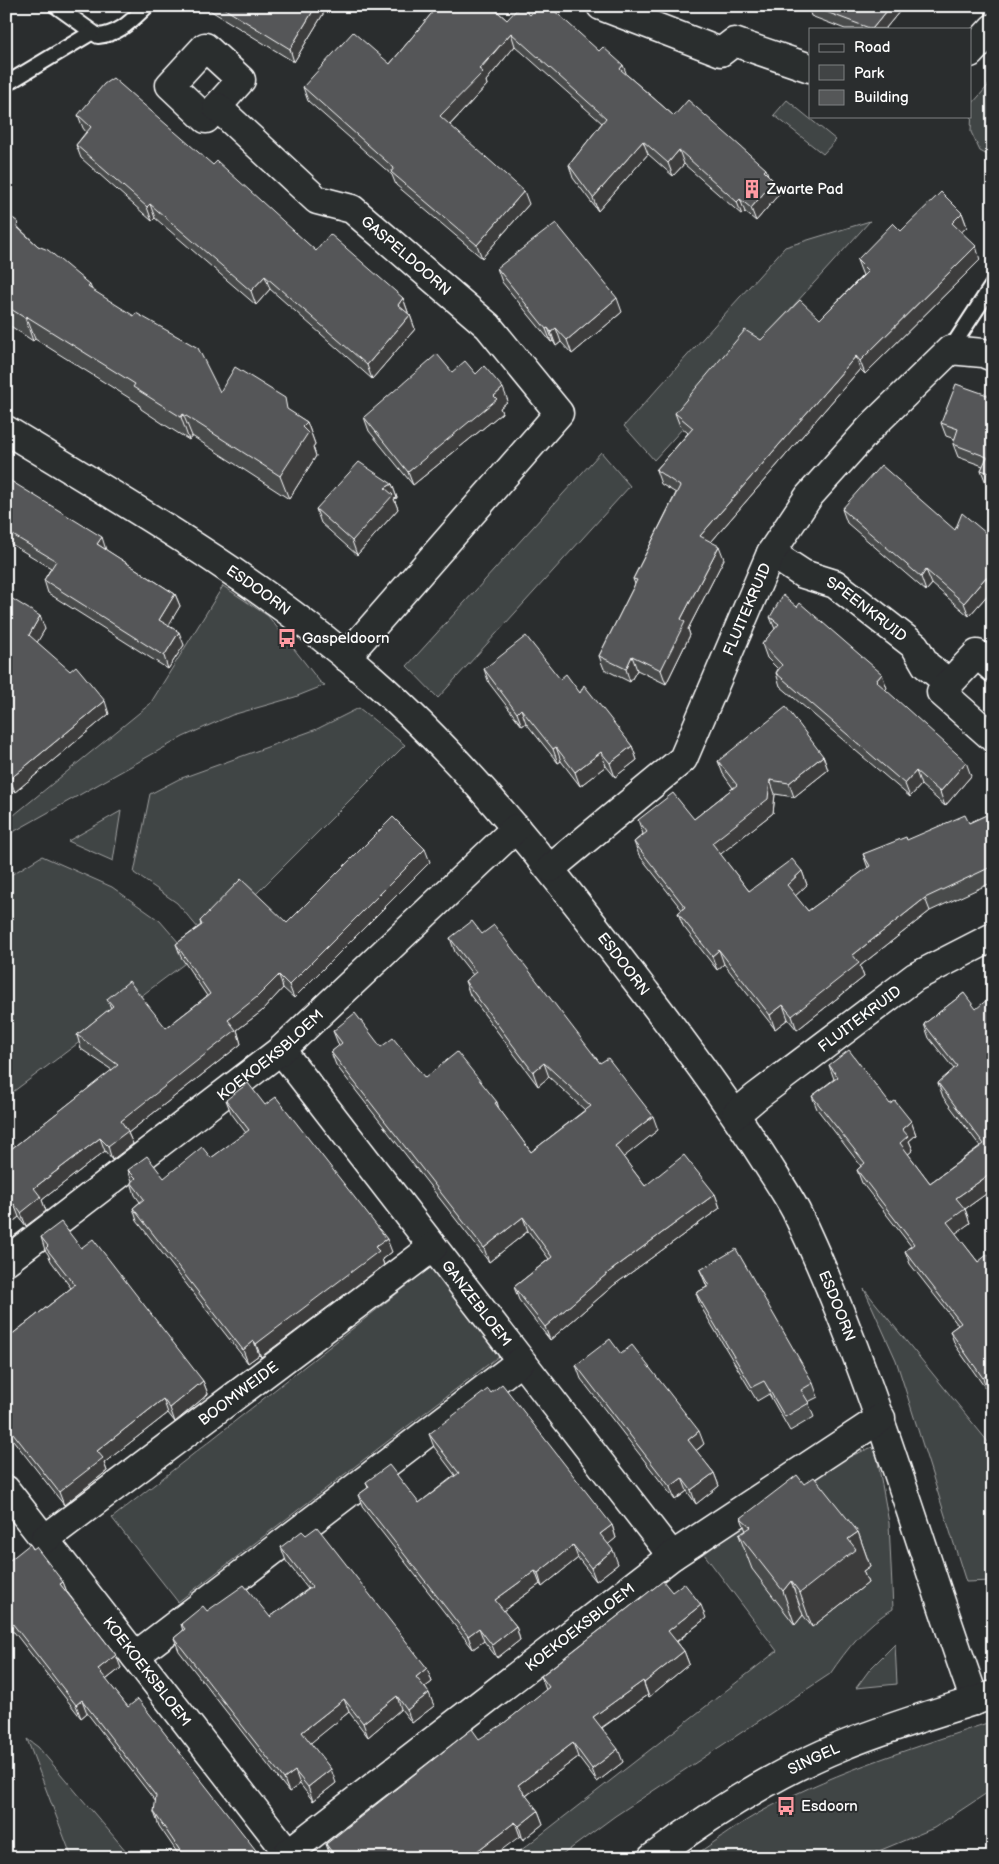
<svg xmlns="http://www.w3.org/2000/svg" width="999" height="1864" font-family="'Balsamiq Sans',sans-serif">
  <rect width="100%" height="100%" fill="#2a2d2e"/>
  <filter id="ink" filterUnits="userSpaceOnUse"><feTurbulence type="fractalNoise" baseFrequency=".02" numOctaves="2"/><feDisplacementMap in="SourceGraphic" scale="10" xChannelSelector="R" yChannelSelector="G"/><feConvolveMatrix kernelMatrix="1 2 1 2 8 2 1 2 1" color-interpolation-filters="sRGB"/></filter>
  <g filter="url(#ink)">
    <g fill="#414445" stroke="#a0a2a2">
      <polygon points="993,80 993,158 980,151 971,132 972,104"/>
      <polygon points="787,100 836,140 823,154 774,115"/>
      <polygon points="870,221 654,460 624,426 785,247"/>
      <polygon points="601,452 630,486 438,698 407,666"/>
      <polygon points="223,586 268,616 320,682 325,685 295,697 232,715 183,737 6,836 6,813 14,815 150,704"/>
      <polygon points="359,708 405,745 209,941 177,903 134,873 150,794 179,779 317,729"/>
      <polygon points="121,811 113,861 68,841"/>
      <polygon points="42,856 112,887 160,921 192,958 6,1097 6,878"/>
      <polygon points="432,1266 503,1353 178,1602 112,1518"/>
      <polygon points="864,1289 993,1448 993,1581 966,1582 896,1360"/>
      <path d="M 875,1446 L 889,1523 L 893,1609 C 866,1624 847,1649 830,1674 L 615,1816 L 558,1858 L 511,1858 L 777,1651 L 704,1554 L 775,1499 L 834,1463 Z"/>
      <polygon points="895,1644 897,1684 856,1688 870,1669"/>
      <path d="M 993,1721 L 993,1789 L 934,1828 L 862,1858 L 691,1858 C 716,1841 741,1822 768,1808 C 839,1770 917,1747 993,1721 Z"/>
      <polygon points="27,1739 38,1747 132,1858 72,1858"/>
    </g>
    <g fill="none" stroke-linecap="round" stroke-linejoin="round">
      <g stroke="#fff" stroke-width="18">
        <g id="lane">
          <path d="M 56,6 L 98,36 C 120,34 131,21 147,6"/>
          <polyline points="6,84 91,33"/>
          <polyline points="950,350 993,284"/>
        </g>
      </g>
      <g stroke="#fff" stroke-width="31">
        <g id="street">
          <polyline points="601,6 721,52 734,42 810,68"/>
          <polygon points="205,47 241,80 206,119 170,85"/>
          <polyline points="970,53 993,28"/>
          <path id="s1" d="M 217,107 L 317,200 L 352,209 L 488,326 L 559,413 L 346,657"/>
          <path id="s2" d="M 6,430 C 131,506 258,579 369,676 C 475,769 561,882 646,993 C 688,1048 729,1103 766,1162 C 776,1178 787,1194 796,1211 C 871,1368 916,1537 975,1701"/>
          <path id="s3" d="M 771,553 L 803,574 L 835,584 L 915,646 L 926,665 L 949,683"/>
          <polyline points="993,668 977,654 941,692 993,738"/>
          <path id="s4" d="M 551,868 L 683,759 L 771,553 L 809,496 L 872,426 L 950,350 L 983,353 L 993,357"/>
          <path id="s5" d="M 281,1050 L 672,1556"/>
          <path id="s6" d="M 736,1114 L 756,1097 L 915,977 L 993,937"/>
          <path id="s7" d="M 6,1261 L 281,1050 L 516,828"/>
          <path id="s8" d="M 6,1490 L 292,1858"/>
          <path id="s9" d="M 45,1539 L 433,1247"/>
          <polyline points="135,1656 521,1361"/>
          <path id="s10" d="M 288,1853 L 672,1556 L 881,1418"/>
        </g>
      </g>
      <g stroke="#fff" stroke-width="31">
        <g id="secondary">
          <path id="s11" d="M 652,1858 C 711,1814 773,1774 842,1746 C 891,1726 942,1711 993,1695"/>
        </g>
      </g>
      <use href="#lane" stroke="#2a2d2e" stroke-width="14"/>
      <use href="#street" stroke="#2a2d2e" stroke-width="28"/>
      <use href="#secondary" stroke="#2a2d2e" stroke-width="28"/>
    </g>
    <g fill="#494b4c" stroke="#fff">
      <polygon points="203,6 328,6 294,62"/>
      <polygon points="429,6 491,6 507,20 530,15 627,75 674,116 766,169 768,175 779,194 756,221 745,212 742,215 684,164 673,176 648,154 598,211 573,178 569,165 602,123 515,46 486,81 487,85 450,125 529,204 482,258 396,185 392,175 308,101 303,87 390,64 432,13"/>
      <polygon points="808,6 904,6 885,29 845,29 811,16"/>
      <polygon points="78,115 213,165 316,251 403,298 408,312 408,313 410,315 415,329 372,379 270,289 256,305 155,218 152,221 81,158 76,145 86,132 83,128"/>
      <polygon points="6,213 20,229 38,246 90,285 92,290 220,392 289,411 307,422 315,444 313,447 316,456 289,499 192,436 189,440 165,425 141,409 139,404 35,339 33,341 6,323"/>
      <polygon points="962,213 967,227 961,232 980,260 865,374 860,369 711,542 724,559 688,629 690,635 666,684 637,670 630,682 604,669 599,656 635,584 633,579 676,493 661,484 656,470 688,433 680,426 675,413 761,340 820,319 863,275 862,273 857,260 901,231"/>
      <polygon points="497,268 622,312 572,354 561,342 556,346 553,341 551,342 502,282"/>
      <polygon points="452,372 476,374 508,401 500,408 502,413 413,485 369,431 364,417"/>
      <polygon points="993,397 993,486 986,483 981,470 983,466 958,457 953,444 955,439 946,436 941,423"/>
      <polygon points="6,478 106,550 175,594 180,606 168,625 184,645 168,669 48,593 44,580 51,568 6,541"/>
      <polygon points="392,484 397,498 394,499 398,509 357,555 321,523 316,509"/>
      <polygon points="842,509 955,530 993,539 993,593 991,591 969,616 932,584 926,591 847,523"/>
      <polygon points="6,595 45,629 37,642 109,714 15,792 11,788 6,792"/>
      <polygon points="770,617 887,688 885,690 971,776 945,806 921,785 910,797 780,686 776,673 778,669 767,658 762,644 775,629"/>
      <polygon points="484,669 560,679 580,693 632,746 637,760 615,777 606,766 580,786 561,761 558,763 526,723 522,726 489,683"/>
      <polygon points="823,756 828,770 794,797 775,794 773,813 720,854 749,891 802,871 807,885 795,896 808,911 868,868 863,854 969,823 993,812 993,882 930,911 860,966 864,977 797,1030 788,1019 775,1029 724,964 717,970 683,926 678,913 682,910 639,855 634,842 643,834 638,820 694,819 733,788 723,774 718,761"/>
      <polygon points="430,862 294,998 283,988 262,1011 237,1030 241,1044 128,1133 133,1144 112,1160 105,1151 42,1200 46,1211 26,1226 19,1217 6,1227 6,1153 112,1070 81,1049 77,1035 111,1008 107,999 166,1028 207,996 181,957 176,944 201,925 200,921 287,923"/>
      <polygon points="482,934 600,1063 658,1130 623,1157 645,1186 715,1194 720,1208 614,1285 550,1340 519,1300 514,1287 549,1259 528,1231 489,1262 336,1065 331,1052 339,1046 333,1031 381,1047 425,1078 497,1102 499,1109 531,1152 585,1110 549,1077 538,1086 470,995 465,981 473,975 455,952 450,938"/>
      <polygon points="964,993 993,1189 965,1209 970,1223 955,1233 978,1262 993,1260 993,1388 988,1392 955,1345 950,1331 958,1325 910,1264 905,1251 911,1246 862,1183 857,1170 861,1166 817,1109 812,1096 834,1079 829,1065 890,1104 911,1121 916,1135 909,1141 913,1150 908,1154 930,1183 980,1146 943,1097 938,1083 954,1069 929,1038 924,1024"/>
      <polygon points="226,1100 265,1105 392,1252 382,1259 384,1265 261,1357 259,1355 248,1363 137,1221 133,1208 140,1202 135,1195 131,1182 132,1181 128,1170 164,1178 211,1158 246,1133 231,1113"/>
      <polygon points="41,1237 81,1248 203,1381 208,1394 175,1422 168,1413 104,1463 107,1471 64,1505 6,1431 6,1339 71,1288 51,1261 48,1254 45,1250"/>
      <polygon points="700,1270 813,1383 818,1397 808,1402 814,1417 790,1431 769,1394 757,1401 701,1307 696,1293 707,1287"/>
      <polygon points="621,1354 704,1444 696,1451 714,1473 719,1486 696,1504 687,1491 675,1500 581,1379 576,1365"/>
      <polygon points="429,1434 612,1525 616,1538 608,1544 618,1564 596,1581 578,1558 542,1587 540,1584 503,1611 516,1626 520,1640 497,1658 484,1641 473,1649 363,1508 358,1495 368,1488 366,1482 419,1503 455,1475 434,1447"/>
      <polygon points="804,1484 858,1532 870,1566 863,1571 868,1583 812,1627 803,1615 795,1625 752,1569 739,1535 746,1531 741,1518"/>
      <polygon points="306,1535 427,1668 432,1682 425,1687 434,1706 412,1723 401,1709 368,1737 349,1712 310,1743 336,1783 313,1801 300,1784 289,1792 179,1651 174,1638 183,1631 181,1624 207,1611 270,1617 308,1589 286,1561 281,1547"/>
      <polygon points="33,1549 63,1582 67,1592 121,1668 106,1680 128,1707 262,1858 181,1858 159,1826 154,1812 156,1802 87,1713 81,1718 14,1632 7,1631 6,1630 6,1554 10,1560"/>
      <polygon points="672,1592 706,1618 677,1642 684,1651 689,1664 649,1697 648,1695 602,1728 623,1762 597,1782 578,1757 526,1796 538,1811 543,1824 523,1840 520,1836 331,1858 326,1844 503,1724 546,1690 541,1676"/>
    </g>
    <g fill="#3c3d3e" stroke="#fff">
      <polygon points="316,6 328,6 294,62 290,49"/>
      <polygon points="891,6 904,6 885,29 872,29"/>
      <polygon points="511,33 515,46 486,81 487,85 445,130 440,116"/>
      <polygon points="623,65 628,78 620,69"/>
      <polygon points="643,141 648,154 598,211 593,198"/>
      <polygon points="679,150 684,164 673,176 668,163"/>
      <polygon points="774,181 779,194 756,221 751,208"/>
      <polygon points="524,191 529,204 482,258 477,245"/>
      <polygon points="740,199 745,212 742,215 737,202"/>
      <polygon points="150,204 155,218 152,221 147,207"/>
      <polygon points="962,213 967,227 957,236 952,223"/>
      <polygon points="976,246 980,260 865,374 860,361"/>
      <polygon points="265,276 270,289 256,305 251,291"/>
      <polygon points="403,298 408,312 403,319 398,305"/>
      <polygon points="617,298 622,312 572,354 567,340"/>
      <polygon points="410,315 415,329 372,379 367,365"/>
      <polygon points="26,316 35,339 33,341 25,318"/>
      <polygon points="548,328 553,341 551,342 546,329"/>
      <polygon points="556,328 561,342 556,346 551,332"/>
      <polygon points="856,356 860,369 705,549 700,536"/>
      <polygon points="503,388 508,401 500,408 502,413 413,485 408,472"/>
      <polygon points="183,414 192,436 189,440 181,417"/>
      <polygon points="307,422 315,444 313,447 316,456 289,499 280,476 302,427"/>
      <polygon points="392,484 397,498 394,499 398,509 357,555 352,541 385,488"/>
      <polygon points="102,537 106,550 97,544"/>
      <polygon points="719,546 724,559 688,629 690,635 666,684 661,670 681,619"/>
      <polygon points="926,570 932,584 926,591 921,577"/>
      <polygon points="986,577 991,591 969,616 964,603"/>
      <polygon points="175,594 180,606 164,633 159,620"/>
      <polygon points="40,616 45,629 34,648 29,635"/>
      <polygon points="179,632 184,645 168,669 164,656"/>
      <polygon points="632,656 637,670 630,682 626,669"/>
      <polygon points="882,674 887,688 881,695 876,681"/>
      <polygon points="105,701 109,714 15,792 10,779"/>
      <polygon points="521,709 526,723 522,726 517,713"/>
      <polygon points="632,746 637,760 615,777 610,763"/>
      <polygon points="556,747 561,761 558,763 553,749"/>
      <polygon points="601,752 606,766 580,786 575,772"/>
      <polygon points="823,756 828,770 794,797 789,783"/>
      <polygon points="966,762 971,776 945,806 940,792"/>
      <polygon points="916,771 921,785 910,797 905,784"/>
      <polygon points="6,775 7,775 11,788 6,792"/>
      <polygon points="770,780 775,794 773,813 717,857 712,843"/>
      <polygon points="425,849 430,862 294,998 289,985"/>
      <polygon points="802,871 807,885 792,899 787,885"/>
      <polygon points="925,898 930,911 860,966 864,977 797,1030 792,1016 853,955"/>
      <polygon points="719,950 724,964 717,970 712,956"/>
      <polygon points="279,975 283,988 262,1011 237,1030 241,1044 128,1133 133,1144 112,1160 108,1146 121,1121 228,1020"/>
      <polygon points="783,1005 788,1019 775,1029 770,1015"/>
      <polygon points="544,1063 549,1077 538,1086 533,1072"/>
      <polygon points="653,1116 658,1130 620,1160 615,1146"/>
      <polygon points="911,1121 916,1135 909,1141 913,1150 905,1157 900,1143 902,1129"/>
      <polygon points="100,1138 105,1151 42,1200 46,1211 26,1226 21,1213 34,1188"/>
      <polygon points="993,1172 993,1189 965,1209 970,1223 952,1236 947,1222 956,1198"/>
      <polygon points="715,1194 720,1208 614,1285 550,1340 545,1327 609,1272"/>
      <polygon points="14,1204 19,1217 6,1227 6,1210"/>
      <polygon points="523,1217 528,1231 489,1262 484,1248"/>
      <polygon points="387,1239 392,1252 382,1259 384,1265 261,1357 256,1344 375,1247"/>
      <polygon points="254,1341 259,1355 248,1363 243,1350"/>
      <polygon points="993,1370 993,1388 988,1392 983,1378"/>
      <polygon points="203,1381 208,1394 175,1422 170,1408"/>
      <polygon points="163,1399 168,1413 104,1463 107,1471 64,1505 59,1492 97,1451"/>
      <polygon points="699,1431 704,1444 693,1453 688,1440"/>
      <polygon points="714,1473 719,1486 696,1504 691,1490"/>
      <polygon points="682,1478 687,1491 675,1500 670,1487"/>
      <polygon points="612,1525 616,1538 605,1547 600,1534"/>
      <polygon points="858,1532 870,1566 863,1571 868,1583 812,1627 800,1593 848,1539"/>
      <polygon points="573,1545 578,1558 542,1587 538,1573"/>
      <polygon points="613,1550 618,1564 596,1581 591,1568"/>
      <polygon points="535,1571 540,1584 500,1613 495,1600"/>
      <polygon points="791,1581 803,1615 795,1625 783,1591"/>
      <polygon points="63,1582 68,1595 60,1584"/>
      <polygon points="701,1605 706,1618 673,1644 668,1631"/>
      <polygon points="516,1626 520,1640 497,1658 492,1645"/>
      <polygon points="479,1628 484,1641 473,1649 468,1636"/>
      <polygon points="684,1651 689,1664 649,1697 644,1683"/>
      <polygon points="116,1655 121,1668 103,1682 98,1669"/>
      <polygon points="427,1668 432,1682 421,1690 416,1677"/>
      <polygon points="643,1681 648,1695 598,1730 593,1717"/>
      <polygon points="429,1693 434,1706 412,1723 407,1710"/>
      <polygon points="397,1696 401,1709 368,1737 363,1723"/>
      <polygon points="344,1699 349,1712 307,1746 302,1732"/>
      <polygon points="82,1700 87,1713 81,1718 76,1705"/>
      <polygon points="573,1743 578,1757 523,1798 518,1785"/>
      <polygon points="618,1749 623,1762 597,1782 592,1769"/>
      <polygon points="331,1769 336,1783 313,1801 308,1787"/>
      <polygon points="295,1771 300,1784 289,1792 284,1779"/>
      <polygon points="538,1811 543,1824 523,1840 519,1826"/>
      <polygon points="515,1822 520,1836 491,1858 468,1858"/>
    </g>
    <g fill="#555758" stroke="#fff">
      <polygon points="220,6 316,6 290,49"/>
      <polygon points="434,6 491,6 507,20 520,6 530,15 538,6 549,6 599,51 603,47 623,65 620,69 674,116 688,100 766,169 764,171 774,181 751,208 740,199 737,202 679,150 668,163 643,141 593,198 569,165 606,118 511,33 479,69 483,72 440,116 524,191 477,245 391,172 394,168 303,87 353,32 390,64 436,8"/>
      <polygon points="810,6 891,6 872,29"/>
      <polygon points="113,78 213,165 217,161 316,251 330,234 403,298 398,305 410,315 367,365 265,276 251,291 150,204 147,207 76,145 91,127 78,115 104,84"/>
      <polygon points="941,192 962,213 952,223 976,246 860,361 856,356 700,536 719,546 681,619 685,622 661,670 632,656 626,669 599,656 637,580 633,579 680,486 656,470 693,428 675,413 745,330 761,340 800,300 820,319 868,271 857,260 893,223 901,231"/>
      <polygon points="6,213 18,222 17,227 38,246 48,250 90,285 88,287 134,316 136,313 198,348 220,392 235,367 285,398 287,409 307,422 302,427 308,433 280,476 183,414 181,417 133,387 135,384 26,316 25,318 6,306"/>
      <polygon points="556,223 617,298 567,340 556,328 551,332 548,328 546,329 497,268"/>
      <polygon points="437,354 452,372 465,361 476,374 484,366 503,388 494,396 497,399 408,472 364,417"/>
      <polygon points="956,384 993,397 993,474 981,470 987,457 953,444 958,429 941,423"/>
      <polygon points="359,462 392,484 385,488 393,495 352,541 316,509"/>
      <polygon points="881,465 955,530 962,513 993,539 993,585 986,577 964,603 926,570 921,577 842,509"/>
      <polygon points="6,478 102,537 97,544 175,594 159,620 179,632 164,656 44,580 56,561 6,531"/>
      <polygon points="6,595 40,616 29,635 70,671 76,666 105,701 10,779 7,775 6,775"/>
      <polygon points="783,595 797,607 800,603 882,674 876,681 966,762 940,792 916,771 905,784 776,673 782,665 762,644 779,624 770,617"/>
      <polygon points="526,636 560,679 566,674 580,693 584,685 632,746 610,763 601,752 575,772 556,747 553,749 521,709 517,713 484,669"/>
      <polygon points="786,707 823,756 789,783 770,780 768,799 712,843 749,891 792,859 802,871 787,885 808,911 870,866 863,854 906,837 907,840 965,815 969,823 993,812 993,866 925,898 853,955 859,963 792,1016 783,1005 770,1015 719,950 712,956 678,913 685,907 634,842 647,832 638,820 673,793 694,819 737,785 718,761"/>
      <polygon points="393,817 425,849 289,985 279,975 257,997 228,1020 236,1030 121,1121 128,1131 108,1146 100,1138 34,1188 41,1197 21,1213 14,1204 6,1210 6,1153 118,1065 77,1035 113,1006 107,999 129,981 166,1028 210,994 176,944 202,925 200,921 241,879 287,923"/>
      <polygon points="472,921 482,934 494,925 600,1063 608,1058 653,1116 615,1146 645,1186 684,1155 715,1194 609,1272 545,1327 514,1287 552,1257 523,1217 484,1248 331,1052 342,1043 333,1031 355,1013 381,1047 393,1038 425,1078 457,1052 497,1102 495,1103 531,1152 591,1106 544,1063 533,1072 465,981 476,972 450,938"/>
      <polygon points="964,993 976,1009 989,998 993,1003 993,1172 956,1198 965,1209 947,1222 978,1262 988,1254 993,1260 993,1303 992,1304 993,1305 993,1370 983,1378 950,1331 961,1323 905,1251 914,1244 857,1170 865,1163 812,1096 838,1077 829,1065 849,1050 890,1104 895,1101 911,1121 902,1129 908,1136 900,1143 930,1183 984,1144 938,1083 957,1066 924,1024"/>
      <polygon points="248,1083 265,1105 276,1097 387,1239 375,1247 379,1251 256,1344 254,1341 243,1350 133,1208 144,1199 131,1182 136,1178 128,1170 147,1156 164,1178 202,1147 211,1158 249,1130 226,1100"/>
      <polygon points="61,1222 81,1248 93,1239 203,1381 170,1408 163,1399 97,1451 103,1458 59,1492 6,1424 6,1339 75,1285 46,1248 48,1246 41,1237"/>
      <polygon points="736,1249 813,1383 801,1390 809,1403 785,1417 764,1381 752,1387 696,1293 709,1286 700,1270"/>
      <polygon points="610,1339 621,1354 632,1345 699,1431 688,1440 714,1473 691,1490 682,1478 670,1487 576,1365"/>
      <polygon points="502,1384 612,1525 600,1534 613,1550 591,1568 573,1545 538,1573 535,1571 495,1600 516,1626 492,1645 479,1628 468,1636 358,1495 369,1487 366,1482 389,1465 419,1503 459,1473 429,1434 488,1389 491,1393"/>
      <polygon points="797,1475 804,1484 814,1477 858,1532 848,1539 856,1549 800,1593 791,1581 783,1591 739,1535 751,1527 741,1518"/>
      <polygon points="317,1527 427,1668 416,1677 429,1693 407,1710 397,1696 363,1723 344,1699 302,1732 331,1769 308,1787 295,1771 284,1779 174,1638 185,1629 181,1624 203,1606 207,1611 244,1585 270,1617 312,1587 281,1547 302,1531 306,1535"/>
      <polygon points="30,1544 33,1549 36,1547 63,1582 60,1584 116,1655 98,1669 128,1707 138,1699 262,1858 185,1858 154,1812 156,1796 82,1700 76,1705 9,1619 6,1618 6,1554 10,1560"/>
      <polygon points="663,1581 672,1592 684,1583 701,1605 668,1631 684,1651 644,1683 643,1681 593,1717 618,1749 592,1769 573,1743 518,1785 538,1811 519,1826 515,1822 468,1858 331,1858 334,1855 326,1844 472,1729 479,1739 503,1724 549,1687 541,1676"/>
    </g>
  </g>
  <defs>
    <g id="building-bare" transform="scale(1.5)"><path d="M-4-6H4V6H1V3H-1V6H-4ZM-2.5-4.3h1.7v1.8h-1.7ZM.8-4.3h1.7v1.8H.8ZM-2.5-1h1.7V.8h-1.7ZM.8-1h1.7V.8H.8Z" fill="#ff9aa2" stroke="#2a2d2e" stroke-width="2.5" paint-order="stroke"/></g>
    <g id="bus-bare" transform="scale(1.5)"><path d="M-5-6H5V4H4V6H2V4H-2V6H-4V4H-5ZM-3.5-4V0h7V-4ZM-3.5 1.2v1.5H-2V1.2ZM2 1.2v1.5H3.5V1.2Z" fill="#ff9aa2" stroke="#2a2d2e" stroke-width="2.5" paint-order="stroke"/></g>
  </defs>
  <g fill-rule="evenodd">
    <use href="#building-bare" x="752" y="189"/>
    <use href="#bus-bare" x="287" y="638"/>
    <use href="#bus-bare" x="786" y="1806"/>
  </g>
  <g text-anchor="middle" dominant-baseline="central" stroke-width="4" stroke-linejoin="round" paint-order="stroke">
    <g font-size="15" fill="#fff" stroke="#2a2d2e" text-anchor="start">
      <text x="767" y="189">Zwarte Pad</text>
      <text x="302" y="638">Gaspeldoorn</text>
      <text x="801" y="1806">Esdoorn</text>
    </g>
    <g font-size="15" fill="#fff" stroke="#2a2d2e">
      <text stroke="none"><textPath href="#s1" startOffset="244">GASPELDOORN</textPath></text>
      <text stroke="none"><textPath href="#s2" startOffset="299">ESDOORN</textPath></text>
      <text stroke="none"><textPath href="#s4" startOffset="334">FLUITEKRUID</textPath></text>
      <text stroke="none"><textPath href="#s3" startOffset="112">SPEENKRUID</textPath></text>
      <text stroke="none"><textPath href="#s2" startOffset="824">ESDOORN</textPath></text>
      <text stroke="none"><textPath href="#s6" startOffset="156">FLUITEKRUID</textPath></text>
      <text stroke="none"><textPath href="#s7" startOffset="335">KOEKOEKSBLOEM</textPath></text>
      <text stroke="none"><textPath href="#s5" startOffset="320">GANZEBLOEM</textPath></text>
      <text stroke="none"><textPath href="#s2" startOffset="1229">ESDOORN</textPath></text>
      <text stroke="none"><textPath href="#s9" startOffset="242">BOOMWEIDE</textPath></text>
      <text stroke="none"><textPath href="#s10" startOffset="369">KOEKOEKSBLOEM</textPath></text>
      <text stroke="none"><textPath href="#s8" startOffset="230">KOEKOEKSBLOEM</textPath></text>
      <text stroke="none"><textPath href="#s11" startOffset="190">SINGEL</textPath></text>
    </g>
  </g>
  <rect width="999" height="1864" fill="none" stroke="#2a2d2e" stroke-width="25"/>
  <rect x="12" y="12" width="974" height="1839" fill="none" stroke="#fff" stroke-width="2" filter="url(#ink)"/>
  <rect x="809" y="28" width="162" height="90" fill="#2a2d2e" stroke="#7f8182"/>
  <rect x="819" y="44" width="25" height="8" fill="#2a2d2e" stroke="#7f8182"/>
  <text x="854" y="52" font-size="15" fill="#ffffff">Road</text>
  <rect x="819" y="65" width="25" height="15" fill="#414445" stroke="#7f8182"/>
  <text x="854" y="78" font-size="15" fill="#ffffff">Park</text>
  <rect x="819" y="90" width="25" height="15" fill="#555758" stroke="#7f8182"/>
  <text x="854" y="102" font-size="15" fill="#ffffff">Building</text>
</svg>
